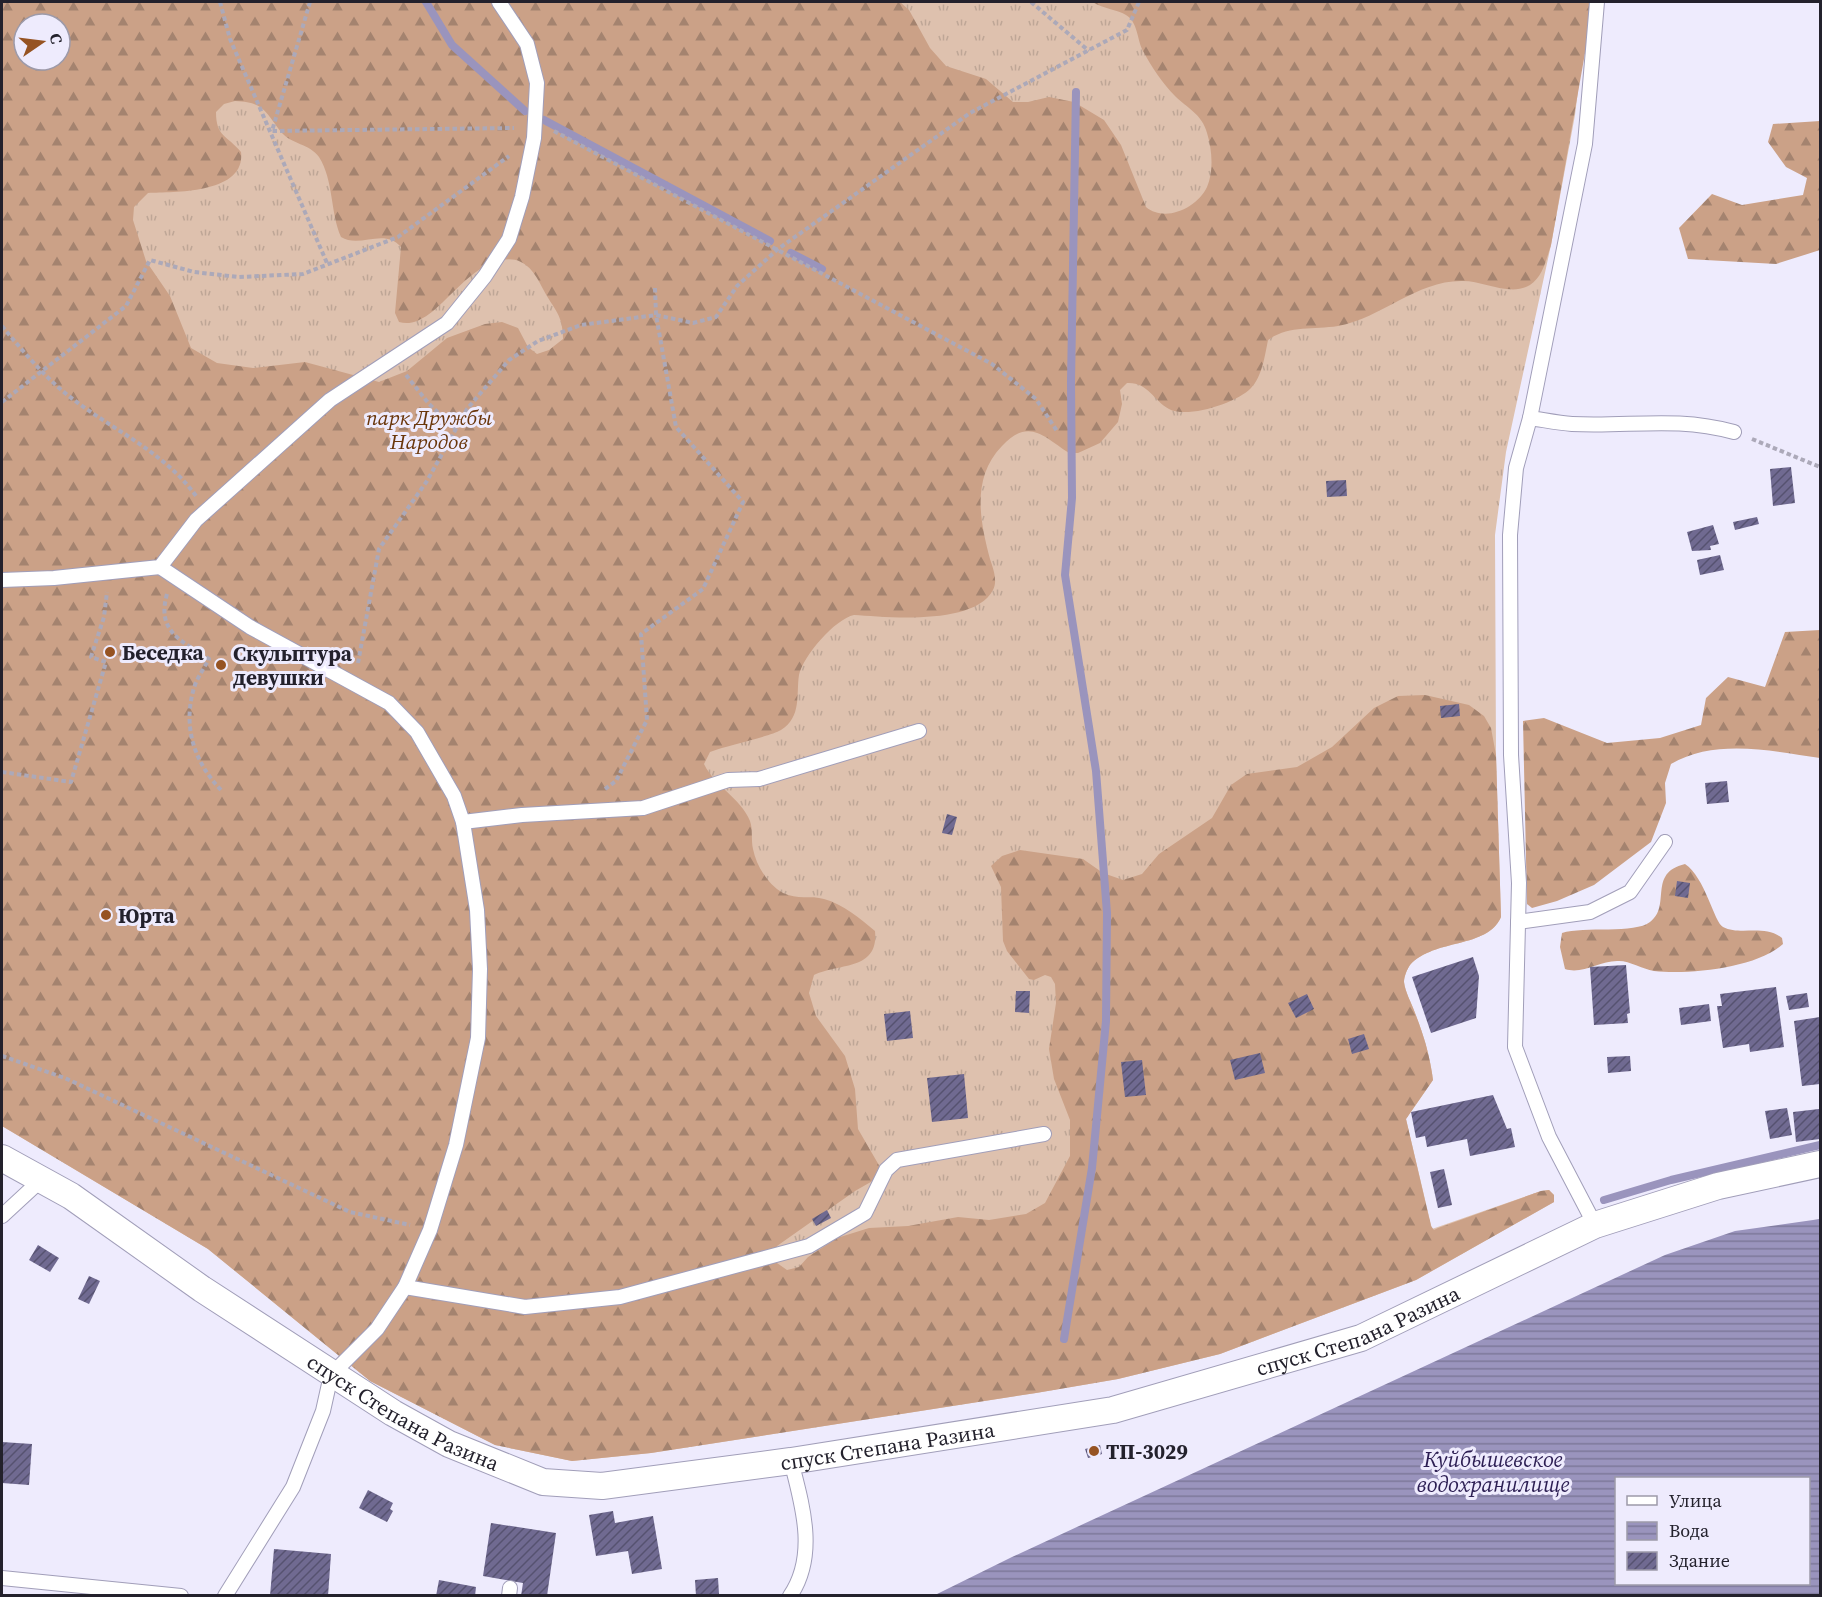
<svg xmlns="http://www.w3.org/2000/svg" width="1822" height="1597" font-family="'Source Serif 4',serif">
  <defs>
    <pattern id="grass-tufts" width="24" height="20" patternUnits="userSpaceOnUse" patternTransform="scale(1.5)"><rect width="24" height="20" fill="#dec1ae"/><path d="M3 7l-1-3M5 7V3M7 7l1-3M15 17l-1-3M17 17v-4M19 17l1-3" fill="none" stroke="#bea696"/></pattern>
    <pattern id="forest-firs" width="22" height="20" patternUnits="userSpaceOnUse" patternTransform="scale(1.5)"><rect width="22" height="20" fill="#cba187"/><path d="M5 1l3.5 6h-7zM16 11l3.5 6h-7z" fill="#a4836f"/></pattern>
    <pattern id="water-rules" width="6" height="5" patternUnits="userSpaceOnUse" patternTransform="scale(1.5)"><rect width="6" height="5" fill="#9a94bd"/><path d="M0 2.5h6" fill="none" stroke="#7d789a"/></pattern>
    <pattern id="building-hatch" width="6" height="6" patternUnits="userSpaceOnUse" patternTransform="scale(1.5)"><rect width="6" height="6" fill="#706a91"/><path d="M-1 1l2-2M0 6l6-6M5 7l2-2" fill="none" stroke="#565270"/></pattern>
  </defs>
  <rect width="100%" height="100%" fill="#eeebfd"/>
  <path fill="url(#grass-tufts)" fill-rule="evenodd" d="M 2,2 L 1589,2 L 1575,115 L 1551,245 L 1506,452 L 1495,535 L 1496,755 L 1501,917 C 1487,949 1435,938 1410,965 C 1407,969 1404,977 1404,982 C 1405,992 1412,1004 1415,1013 C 1424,1036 1430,1056 1433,1080 L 1406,1119 L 1432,1229 L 1541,1191 L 1549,1190 L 1554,1195 L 1554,1202 L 1416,1280 L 1220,1354 L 1118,1379 L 1036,1393 L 651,1453 L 572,1461 L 495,1445 L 370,1381 L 208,1249 L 2,1126 ZM 24,24 L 60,24 L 60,60 L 24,60 Z"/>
  <g fill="url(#forest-firs)" fill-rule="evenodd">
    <path d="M 2,2 L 900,2 L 909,10 L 930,48 L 946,66 L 986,79 L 1013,102 L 1028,102 L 1049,97 L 1074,102 L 1104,120 L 1121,145 L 1146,207 C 1165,223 1197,208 1207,187 C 1214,171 1212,149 1207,133 C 1202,114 1187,108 1175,96 C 1163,84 1151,66 1143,51 C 1137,40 1138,22 1126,15 C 1118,10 1104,9 1092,2 L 1589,2 L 1590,25 L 1551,245 C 1547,257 1543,277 1530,285 C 1511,297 1484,281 1463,281 C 1417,280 1382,318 1338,326 C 1313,330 1289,325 1268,340 C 1265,355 1262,377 1251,388 C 1237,403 1187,419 1169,409 C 1153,400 1148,382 1127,383 L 1120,390 L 1122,404 L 1118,422 L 1100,443 L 1078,453 L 1069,453 C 1044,437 1029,417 1002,446 C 971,478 980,521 990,559 C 993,568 998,581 993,590 C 974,626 887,617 854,615 C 835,619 803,656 799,675 C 796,694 802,717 781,730 C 769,737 727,745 710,752 L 704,764 C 715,787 741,798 750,821 C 753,829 751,840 753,849 C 756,865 768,885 783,893 C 797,900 811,895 824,899 C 843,904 861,919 875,931 C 879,971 839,963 814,975 L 809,993 L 816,1016 L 845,1056 L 855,1089 L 858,1129 L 880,1167 L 876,1179 L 855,1191 L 777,1246 L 777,1263 L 787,1270 L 799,1267 L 808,1257 L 837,1238 L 869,1228 L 908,1226 L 958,1217 L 989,1220 L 1026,1214 L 1045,1203 L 1070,1156 L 1070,1120 L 1054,1079 L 1049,1049 L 1056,1003 L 1055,984 L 1051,977 L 1045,975 L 1034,980 L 1029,979 L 1007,951 L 1003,941 L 1001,887 L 991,866 L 1002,856 L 1020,850 L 1083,859 L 1103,873 L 1123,880 L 1142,874 L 1159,854 L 1212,818 L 1231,785 L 1247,774 L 1297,767 L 1332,747 L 1374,708 L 1398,696 L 1425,695 L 1469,705 L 1484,716 L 1491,728 L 1496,755 L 1501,917 C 1487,949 1435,938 1410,965 C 1407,969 1404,977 1404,982 C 1405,992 1412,1004 1415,1013 C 1424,1036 1430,1056 1433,1080 L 1406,1119 L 1431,1226 L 1434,1230 L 1438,1228 L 1541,1191 L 1549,1190 L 1554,1195 L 1554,1202 L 1416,1280 L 1220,1354 L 1118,1379 L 1036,1393 L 651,1453 L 572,1461 L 495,1445 L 370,1381 L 208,1249 L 2,1126 ZM 24,24 L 60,24 L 60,60 L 24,60 ZM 235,101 C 263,102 265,111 281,132 C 291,144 310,144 319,157 C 334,181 330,212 341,237 C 360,249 384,227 401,247 L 395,313 L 399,322 C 434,332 459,268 502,260 C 524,256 534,271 543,289 C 554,310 563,314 563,339 L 549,350 L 537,354 L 528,347 L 518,328 L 502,322 L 485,324 L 447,338 L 407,371 L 379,382 L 305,362 L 253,368 L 217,363 L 191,348 L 170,296 L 146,261 L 133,220 L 134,207 L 148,193 C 175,192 246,194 241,152 C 227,135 216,137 216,112 L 224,104 Z"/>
    <polygon points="1820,121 1820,250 1776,264 1688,259 1679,228 1712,194 1742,205 1803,195 1807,178 1786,167 1768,142 1773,124"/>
    <path d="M 1820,630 L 1820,758 C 1773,751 1715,738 1671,764 L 1665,783 L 1666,803 L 1651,842 L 1594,885 L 1557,901 L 1532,908 L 1527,904 L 1523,721 L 1544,718 L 1607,743 L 1660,738 L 1701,725 L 1706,698 L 1728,677 L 1765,687 L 1785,632 Z"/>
    <path d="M 1685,864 C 1705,877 1714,922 1723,927 C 1740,936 1764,924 1782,938 L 1783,944 C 1757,968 1689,975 1654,971 C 1642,969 1630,961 1619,961 C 1600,960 1583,975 1565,969 L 1560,947 L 1562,933 C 1584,926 1635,934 1650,922 C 1672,906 1647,873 1685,864 Z"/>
  </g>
  <path fill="url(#water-rules)" fill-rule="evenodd" d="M 1820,1219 L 1820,1595 L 935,1595 L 1012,1557 L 1665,1255 L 1735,1231 ZM 1616,1478 L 1808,1478 L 1808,1584 L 1616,1584 Z"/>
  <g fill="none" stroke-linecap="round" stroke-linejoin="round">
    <g stroke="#9a94bd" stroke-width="8">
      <polyline points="426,2 452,45 525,111"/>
      <polyline points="544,120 770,241"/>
      <polyline points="791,253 822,269"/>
      <polyline points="1604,1200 1671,1180 1820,1145"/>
      <polyline points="1064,1339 1092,1168 1106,1021 1107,913 1096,771 1065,575 1072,498 1071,382 1076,92"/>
    </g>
  </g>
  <g fill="url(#building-hatch)">
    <polygon points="1791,467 1795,503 1773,506 1770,469"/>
    <polygon points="1346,480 1347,496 1327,497 1326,481"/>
    <polygon points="1757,517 1759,524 1735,530 1733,522"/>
    <polygon points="1713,525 1719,544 1710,546 1711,550 1692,551 1687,532"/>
    <polygon points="1720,555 1724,570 1700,575 1697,560"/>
    <polygon points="1459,704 1460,716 1441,718 1440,706"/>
    <polygon points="1727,781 1729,802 1707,804 1705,783"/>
    <polygon points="947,814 957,817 952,835 942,833"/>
    <polygon points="1677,881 1690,883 1688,898 1675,896"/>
    <polygon points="1473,957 1479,976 1476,1018 1431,1033 1412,977"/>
    <polygon points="1626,965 1630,1013 1627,1014 1628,1023 1594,1025 1590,967"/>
    <polygon points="1776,987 1784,1047 1750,1052 1749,1044 1723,1048 1717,1006 1722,1006 1720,994"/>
    <polygon points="1016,991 1030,991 1029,1013 1015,1012"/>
    <polygon points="1807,993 1809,1007 1789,1010 1786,996"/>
    <polygon points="1307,994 1314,1009 1296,1018 1288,1003"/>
    <polygon points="1709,1004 1711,1021 1681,1025 1679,1008"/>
    <polygon points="910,1011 913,1038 887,1041 884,1014"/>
    <polygon points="1820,1017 1820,1084 1802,1086 1794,1021"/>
    <polygon points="1364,1034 1369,1049 1352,1054 1348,1039"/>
    <polygon points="1260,1053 1265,1073 1235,1080 1230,1060"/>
    <polygon points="1630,1056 1631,1071 1608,1073 1607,1057"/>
    <polygon points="1142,1060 1146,1095 1125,1097 1121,1062"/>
    <polygon points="964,1074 968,1118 932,1122 927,1078"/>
    <polygon points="1493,1095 1507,1129 1511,1128 1515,1147 1470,1156 1467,1139 1427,1147 1425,1136 1416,1138 1411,1112"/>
    <polygon points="1787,1108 1792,1135 1770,1139 1765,1111"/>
    <polygon points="1819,1109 1820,1139 1796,1142 1793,1112"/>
    <polygon points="1444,1169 1452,1205 1438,1208 1430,1172"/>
    <polygon points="827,1210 831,1218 816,1226 812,1219"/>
    <polygon points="38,1245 59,1258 50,1272 29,1260"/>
    <polygon points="89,1276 100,1281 89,1304 78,1299"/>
    <polygon points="2,1442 32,1444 29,1485 2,1483"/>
    <polygon points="1100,1445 1102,1454 1088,1458 1085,1449"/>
    <polygon points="368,1490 393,1503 390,1509 393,1511 387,1522 359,1508"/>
    <polygon points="613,1511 615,1523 653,1516 662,1569 632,1574 628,1551 596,1556 589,1515"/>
    <polygon points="491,1523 556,1533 547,1596 521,1596 523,1583 483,1576"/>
    <polygon points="274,1549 331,1554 328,1596 270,1596"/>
    <polygon points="718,1578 719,1594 696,1596 695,1580"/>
    <polygon points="439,1580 476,1587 475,1596 436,1596"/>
  </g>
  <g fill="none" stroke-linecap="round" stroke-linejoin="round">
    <g stroke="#a19eb9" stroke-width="16">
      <g id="service">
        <path d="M 1530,418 C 1544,420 1558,423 1572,424 C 1631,427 1674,416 1734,432"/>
        <polyline points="160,567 250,627 389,703 417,732 454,796 463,822 477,910 480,969 478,1038 456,1145 430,1230 405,1287 377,1329 331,1375 323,1411 293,1487 225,1596"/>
        <polyline points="2,580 54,578 160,567 196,520 330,400 447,323 485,276 509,239 522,197 534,138 537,83 527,44 499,2"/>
        <polyline points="463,822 522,815 643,808 728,780 759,779 919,731"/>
        <polyline points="1518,922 1590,912 1630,892 1665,842"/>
        <polyline points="2,1216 41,1180"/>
        <polyline points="1595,1225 1549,1137 1515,1047 1519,883 1511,755 1510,535 1516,468 1530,418 1585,144 1597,2"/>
        <polyline points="405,1287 525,1307 620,1297 809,1246 865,1213 886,1170 897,1160 1044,1134"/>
        <polyline points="2,1578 181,1596"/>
        <polyline points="509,1596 510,1588"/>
        <path d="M 790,1596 C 818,1555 802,1504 791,1461"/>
      </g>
    </g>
    <g stroke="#a19eb9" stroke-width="28">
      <g id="minor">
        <path id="s1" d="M 2,1158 L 71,1196 L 202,1289 L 393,1413 L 449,1444 L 543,1482 L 602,1486 L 791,1461 L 1113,1410 L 1361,1338 L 1595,1225 L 1718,1186 L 1820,1164"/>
      </g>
    </g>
    <g stroke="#aca9b9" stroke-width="4" stroke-dasharray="4.5 3" stroke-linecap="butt">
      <polyline points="220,2 230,39 327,263"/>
      <polyline points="310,2 272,131 514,128"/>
      <polyline points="1031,2 1089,51"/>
      <polyline points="554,131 992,364 1036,399 1057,431"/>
      <path d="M 2,326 C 21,349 41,373 65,393 C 108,428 163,450 196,496"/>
      <polyline points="406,375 429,404 456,429"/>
      <polyline points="2,402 126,306 150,260 194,272 239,277 303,274 398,237 509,156"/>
      <polyline points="1752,439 1820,467"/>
      <path d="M 167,594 C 156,632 182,641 209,659 C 204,668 197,678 194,688 C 182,728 195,764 223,792"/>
      <polyline points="358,663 379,549 427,481 467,409 509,360 538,341 581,325 656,315 693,323 716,317 737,286 778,249 970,113 1127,30 1139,2"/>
      <polyline points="2,772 71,782 106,662 91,657 104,617 107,592"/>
      <polyline points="605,789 616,781 647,720 641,634 703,589 743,502 676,427 656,315 655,288"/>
      <polyline points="2,1056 65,1078 350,1212 410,1225"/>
    </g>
    <use href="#service" stroke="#fff" stroke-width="14"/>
    <use href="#minor" stroke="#fff" stroke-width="26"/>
  </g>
  <g fill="#965322" stroke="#eeebfd" stroke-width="2">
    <circle cx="110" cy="652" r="6"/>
    <circle cx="221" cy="665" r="6"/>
    <circle cx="106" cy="915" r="6"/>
    <circle cx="1094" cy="1451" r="6"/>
  </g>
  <g text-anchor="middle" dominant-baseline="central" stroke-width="6" stroke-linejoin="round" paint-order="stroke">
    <g font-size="21" font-style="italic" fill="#69350a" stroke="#eeebfd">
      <text x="429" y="417">парк Дружбы<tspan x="429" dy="24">Народов</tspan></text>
    </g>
    <g font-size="21" font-weight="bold" fill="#23212c" stroke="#eeebfd" text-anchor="start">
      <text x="122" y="652">Беседка</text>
      <text x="233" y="653">Скульптура<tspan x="233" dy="24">девушки</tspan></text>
      <text x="118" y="915">Юрта</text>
      <text x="1106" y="1451">ТП-3029</text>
    </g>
    <g font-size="21" fill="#23212c" stroke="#eeebfd">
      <text stroke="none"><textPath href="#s1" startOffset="1466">спуск Степана Разина</textPath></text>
      <text stroke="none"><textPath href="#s1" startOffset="476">спуск Степана Разина</textPath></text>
      <text stroke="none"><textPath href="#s1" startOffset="980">спуск Степана Разина</textPath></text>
    </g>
    <g font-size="22" font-style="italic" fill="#2c1e53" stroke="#eeebfd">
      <text x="1493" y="1459">Куйбышевское<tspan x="1493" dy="25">водохранилище</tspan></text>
    </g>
  </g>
  <rect width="1822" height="1597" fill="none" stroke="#23212c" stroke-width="6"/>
  <rect x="1615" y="1477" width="195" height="108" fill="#eeebfd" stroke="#9d9aa9" stroke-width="1.5"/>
  <rect x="1627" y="1496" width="30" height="9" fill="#ffffff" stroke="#9d9aa9" stroke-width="1.5"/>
  <text x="1669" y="1507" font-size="18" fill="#23212c">Улица</text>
  <rect x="1627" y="1522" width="30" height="18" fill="url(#water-rules)" stroke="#9d9aa9" stroke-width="1.5"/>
  <text x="1669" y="1537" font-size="18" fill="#23212c">Вода</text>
  <rect x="1627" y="1552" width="30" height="18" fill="url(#building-hatch)" stroke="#9d9aa9" stroke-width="1.5"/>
  <text x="1669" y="1567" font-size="18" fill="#23212c">Здание</text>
  <g transform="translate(42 42) rotate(76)"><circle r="28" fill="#eeebfd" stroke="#9d9aa9" stroke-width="1.5"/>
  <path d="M0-4.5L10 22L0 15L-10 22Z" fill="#965322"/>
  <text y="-9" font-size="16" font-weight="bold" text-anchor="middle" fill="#23212c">С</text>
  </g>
</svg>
